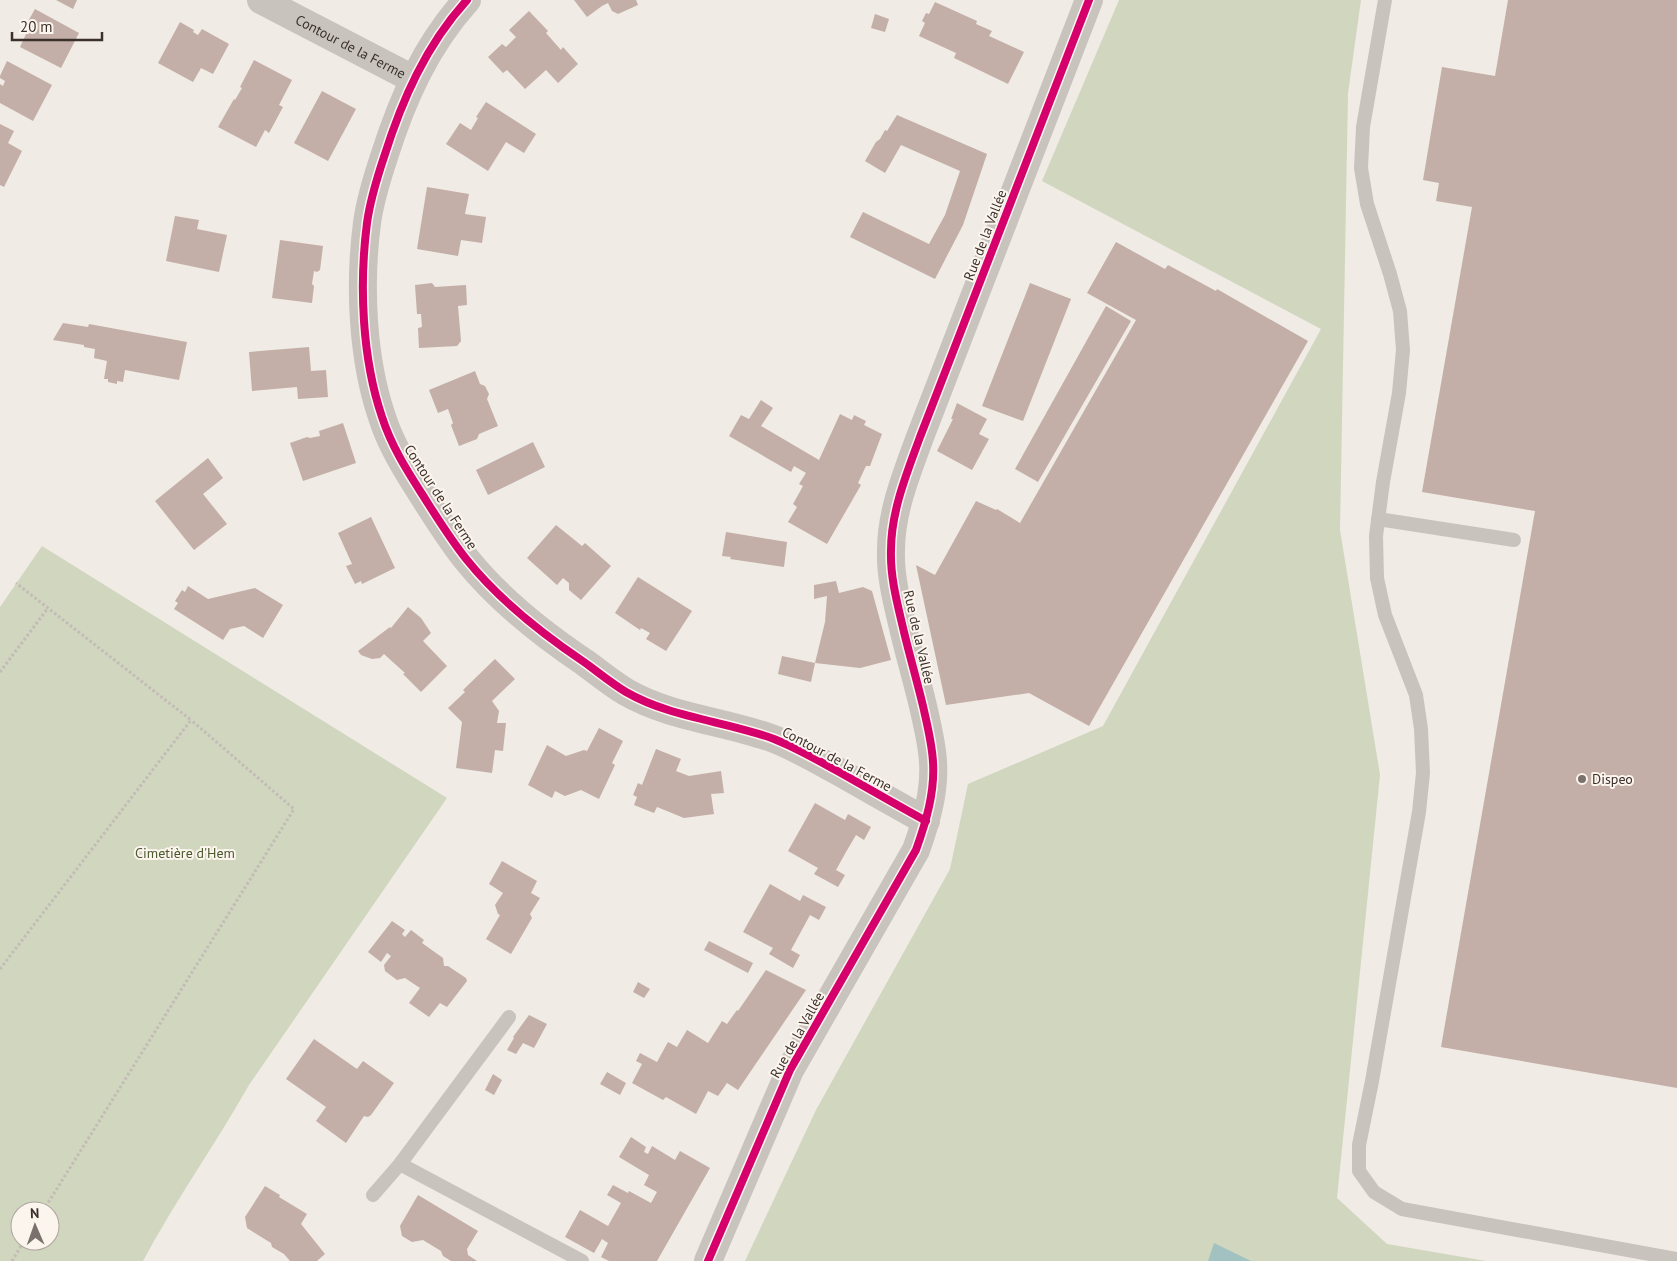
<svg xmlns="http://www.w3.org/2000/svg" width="1677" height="1261" font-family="'PT Sans',sans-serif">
  <rect width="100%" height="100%" fill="#f0ebe5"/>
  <g fill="#d1d6bf" fill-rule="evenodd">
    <polygon points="1119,0 1361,0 1348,93 1340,530 1380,775 1337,1198 1387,1244 1486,1261 745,1261 816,1110 950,869 968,784 1103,726 1321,329 1042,181"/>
    <path d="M 42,546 L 447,798 L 249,1085 C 215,1145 175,1201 143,1261 L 0,1261 L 0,607 ZM 20,1211 L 50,1211 L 50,1241 L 20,1241 Z"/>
  </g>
  <polygon fill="#a1c2c1" points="1214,1243 1251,1261 1208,1261"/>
  <g fill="#c3afa7">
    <polygon points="56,0 77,0 73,9"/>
    <polygon points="574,0 636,0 638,5 618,14 612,11 608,3 602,6 587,17"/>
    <polygon points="1508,0 1677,0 1677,1088 1441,1047 1535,511 1422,492 1472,207 1436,201 1439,183 1423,180 1442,67 1495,76"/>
    <polygon points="935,2 977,21 976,24 992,31 989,36 1024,52 1008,84 954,58 956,53 919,36 925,23 922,21 926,13 929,14"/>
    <polygon points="35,9 79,33 61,68 20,47 27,32 30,33 33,28 26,25"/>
    <polygon points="529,11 548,31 546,33 561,50 563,47 578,64 558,83 546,70 525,89 507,70 503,73 488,57 502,44 506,47 516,37 509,30"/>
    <polygon points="875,14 889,19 885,32 871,28"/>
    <polygon points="180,22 194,30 193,32 198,35 202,29 229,44 213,74 201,68 193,82 158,63"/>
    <polygon points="254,60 292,80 279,105 283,107 269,133 265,130 256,147 218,127 234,99 235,100 242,88 240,87"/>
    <polygon points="7,61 52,85 33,121 0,103 0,84 3,86 5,81 0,78 0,76"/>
    <polygon points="322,91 356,109 328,161 294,143"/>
    <polygon points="486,102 536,134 524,153 506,142 488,171 446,144 460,123 471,130 478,118 476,117"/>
    <polygon points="897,115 987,154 963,225 935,279 850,237 863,212 929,244 945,215 960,171 901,145 885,173 865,161 876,142 880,139 885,130 887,131"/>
    <polygon points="0,124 14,131 8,143 22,151 4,187 0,185"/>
    <polygon points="427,187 469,194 465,214 486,217 482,243 461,240 458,256 417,249"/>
    <polygon points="175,216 199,220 197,229 227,235 219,272 166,261"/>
    <polygon points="280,240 323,246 320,270 317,272 314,271 312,284 314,286 312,303 272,298"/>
    <polygon points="1116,242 1165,269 1168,265 1216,291 1217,289 1308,341 1089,726 1029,693 946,705 916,565 935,575 976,501 996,510 997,509 1020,523 1136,320 1087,293"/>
    <polygon points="432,283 435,287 466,285 467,305 458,306 461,341 457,346 419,348 418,328 422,327 421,314 417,314 415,285"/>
    <polygon points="1030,283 1071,299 1023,421 982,406"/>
    <polygon points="1106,306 1131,321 1038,482 1015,469"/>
    <polygon points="63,323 88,327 89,324 187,342 179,380 125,370 123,382 117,381 117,384 108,382 108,379 104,379 107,361 94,358 95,349 84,347 84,345 53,340"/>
    <polygon points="309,347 311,371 326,370 328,397 298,399 297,387 252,391 249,352"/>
    <polygon points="475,371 480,384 485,386 489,394 487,399 498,426 479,434 477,439 459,446 451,425 453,423 448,409 438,413 429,390"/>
    <polygon points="761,400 773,408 761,426 819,460 840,414 852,420 854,415 866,421 864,425 882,434 870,466 866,466 858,483 861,485 827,544 788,522 797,507 793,504 803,486 799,484 806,473 794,466 791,472 729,436 741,415 749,419"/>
    <polygon points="957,403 987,419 979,434 989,439 972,470 937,451 953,419 951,419"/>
    <polygon points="343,423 356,463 303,481 290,443 307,437 310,438 320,436 319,431"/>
    <polygon points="533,442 545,467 488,495 476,470"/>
    <polygon points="208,458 223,478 203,494 227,524 194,550 155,501"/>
    <polygon points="371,517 395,568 362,584 361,581 355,584 346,566 352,564 338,533"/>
    <polygon points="556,525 582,546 585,543 611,566 581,600 569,590 569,583 563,578 557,585 527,558"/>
    <polygon points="726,532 787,542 784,567 730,559 731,557 722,556"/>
    <polygon points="638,577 692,611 666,651 646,639 650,633 641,628 640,630 615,613"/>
    <polygon points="836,581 839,593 863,587 872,591 891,660 860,668 815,663 825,622 827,596 814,599 814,585"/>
    <polygon points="188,586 208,599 255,588 283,605 263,638 244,626 230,629 223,640 174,609 178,603 175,601 182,590 185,592"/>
    <polygon points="408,607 421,618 431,633 423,641 447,666 421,692 403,674 405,673 384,654 380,658 372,659 361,655 358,651 390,627 391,628"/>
    <polygon points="782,656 815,663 811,682 778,674"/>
    <polygon points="495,659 515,679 492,701 499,711 497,723 506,723 503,751 495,750 492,773 456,768 462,722 448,708 465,692 463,690"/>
    <polygon points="599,728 623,741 612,763 615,765 599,799 581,790 565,796 555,791 552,798 528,785 547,745 566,756 584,750 587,751"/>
    <polygon points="656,749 681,759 676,771 689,776 721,771 724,793 711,794 714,814 684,818 657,807 654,813 634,805 637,797 633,795 638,783 642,785"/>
    <polygon points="815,803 845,820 848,814 871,827 864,840 856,835 846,852 836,870 845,875 838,887 814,874 818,868 788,851"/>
    <polygon points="502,861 537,881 531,893 540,898 530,914 532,918 511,954 486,939 500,915 498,914 495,905 503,893 489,884"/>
    <polygon points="770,884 800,901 803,895 826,907 819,920 810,915 791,950 800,955 793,968 769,954 773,948 743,932"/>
    <polygon points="392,921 405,930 402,934 405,937 411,930 424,940 422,943 443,958 444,966 448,966 466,978 467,981 447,1007 440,1003 429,1017 409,1003 420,988 405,978 397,980 385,971 384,965 391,956 387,953 381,962 368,952"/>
    <polygon points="709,941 753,963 748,973 704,950"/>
    <polygon points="766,970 806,990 738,1090 727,1083 718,1096 708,1091 696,1114 666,1097 663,1100 632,1083 642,1064 636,1061 640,1053 657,1062 668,1042 677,1047 687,1030 708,1043 722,1021 727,1024 737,1010 738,1011"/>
    <polygon points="638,982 650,989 644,998 633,992"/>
    <polygon points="529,1015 547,1024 534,1048 523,1043 516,1054 507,1050 514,1038 513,1037"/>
    <polygon points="314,1039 357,1069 363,1061 394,1083 371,1115 368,1117 364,1116 346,1143 316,1121 326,1107 286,1079"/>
    <polygon points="607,1072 626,1083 620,1095 600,1084"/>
    <polygon points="493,1074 502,1080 494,1095 485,1090"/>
    <polygon points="631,1137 646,1147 644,1152 648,1154 652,1146 675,1160 680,1151 710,1168 657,1261 609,1261 601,1257 608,1243 602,1239 594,1253 565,1237 580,1210 608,1226 621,1203 607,1195 613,1185 628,1193 629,1191 651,1203 657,1192 644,1185 649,1175 619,1157"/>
    <polygon points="265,1186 280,1195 279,1197 307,1214 301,1224 325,1254 317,1261 290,1261 284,1254 272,1247 271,1243 247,1228 245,1217"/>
    <polygon points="418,1195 478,1231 467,1249 468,1255 477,1261 451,1261 443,1256 441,1251 423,1240 412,1242 402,1236 400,1226"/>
  </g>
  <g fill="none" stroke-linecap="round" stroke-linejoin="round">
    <g stroke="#c2bbb6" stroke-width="3" stroke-dasharray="2.5 2.5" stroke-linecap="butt">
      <polyline points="0,672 48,608"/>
      <polyline points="0,969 191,720 16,583"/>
      <polyline points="43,1211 294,809 191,720"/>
      <polyline points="12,1261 24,1241"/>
    </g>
    <g stroke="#c9c3be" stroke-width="14">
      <polyline points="1385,0 1363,127 1361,168 1367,204 1390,274 1400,311 1403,350 1399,393 1383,482 1376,536 1377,578 1385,615 1416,695 1421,729 1423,773 1419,812 1372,1081 1359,1145 1359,1171 1374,1192 1402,1209 1677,1259"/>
      <polyline points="1378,519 1514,540"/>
      <polyline points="400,1164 582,1261"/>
      <polyline points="373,1195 400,1164 509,1017"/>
    </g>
    <g stroke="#c9c3be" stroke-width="28">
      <path id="s1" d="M 261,0 L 413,79"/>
      <path d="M 467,0 C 426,45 402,100 384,157 C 377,178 370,201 367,223 C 359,285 362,358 382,417 C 391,445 406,469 422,494 C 436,516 450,539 467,560 C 500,601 541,633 584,662 C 598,672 611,683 626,692 C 671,718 726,721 774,739 C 797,748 819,761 841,773 C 869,789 897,805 926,821"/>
      <path d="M 708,1261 L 790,1070 L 916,850 C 926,822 935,792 933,762 C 932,743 927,724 923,706 C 917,681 910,657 904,632 C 898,606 890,578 891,550 C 891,511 907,473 920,437 L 1089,0"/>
    </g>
    <g stroke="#fbf5ee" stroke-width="11">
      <g id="cycleway">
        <path d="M 467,0 C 426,45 402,100 384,157 C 377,178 370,201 367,223 C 359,285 362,358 382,417 C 391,445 406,469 422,494 C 436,516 450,539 467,560 C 500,601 541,633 584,662 C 598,672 611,683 626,692 C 671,718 726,721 774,739 C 797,748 819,761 841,773 C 869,789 897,805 926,821"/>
        <path d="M 708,1261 L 790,1070 L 916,850 C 926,822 935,792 933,762 C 932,743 927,724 923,706 C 917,681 910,657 904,632 C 898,606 890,578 891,550 C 891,511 907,473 920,437 L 1089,0"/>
      </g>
    </g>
    <use href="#cycleway" stroke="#d6006c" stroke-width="8"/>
  </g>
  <circle fill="#7a716c" stroke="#fbf5ee" stroke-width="2" cx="1582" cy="779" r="5"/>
  <g text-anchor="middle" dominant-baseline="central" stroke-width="4" stroke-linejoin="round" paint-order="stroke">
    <g font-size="14" fill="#3b302b" stroke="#fbf5ee">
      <text stroke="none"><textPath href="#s1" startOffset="101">Contour de la Ferme</textPath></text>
      <text transform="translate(985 235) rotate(-69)">Rue de la Vallée</text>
      <text transform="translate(441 497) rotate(57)">Contour de la Ferme</text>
      <text transform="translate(919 637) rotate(77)">Rue de la Vallée</text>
      <text transform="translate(837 759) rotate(28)">Contour de la Ferme</text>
      <text transform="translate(797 1035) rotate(-61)">Rue de la Vallée</text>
    </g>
    <g font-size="14" fill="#3b302b" stroke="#fbf5ee" text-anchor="start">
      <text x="1592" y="779">Dispeo</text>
    </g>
    <g font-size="14" fill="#4a5a2e" stroke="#fbf5ee">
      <text x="185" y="853">Cimetière d'Hem</text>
    </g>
  </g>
  <g transform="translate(35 1226) rotate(358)"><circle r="24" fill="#fbf5ee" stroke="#aea6a0"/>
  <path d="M0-4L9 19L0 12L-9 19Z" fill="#7a716c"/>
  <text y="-8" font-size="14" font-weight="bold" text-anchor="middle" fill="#3b302b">N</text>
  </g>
  <path d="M12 32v8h90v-8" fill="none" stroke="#3b302b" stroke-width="2.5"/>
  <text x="20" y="32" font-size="15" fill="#3b302b" stroke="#fbf5ee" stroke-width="4" paint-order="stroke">20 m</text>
</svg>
